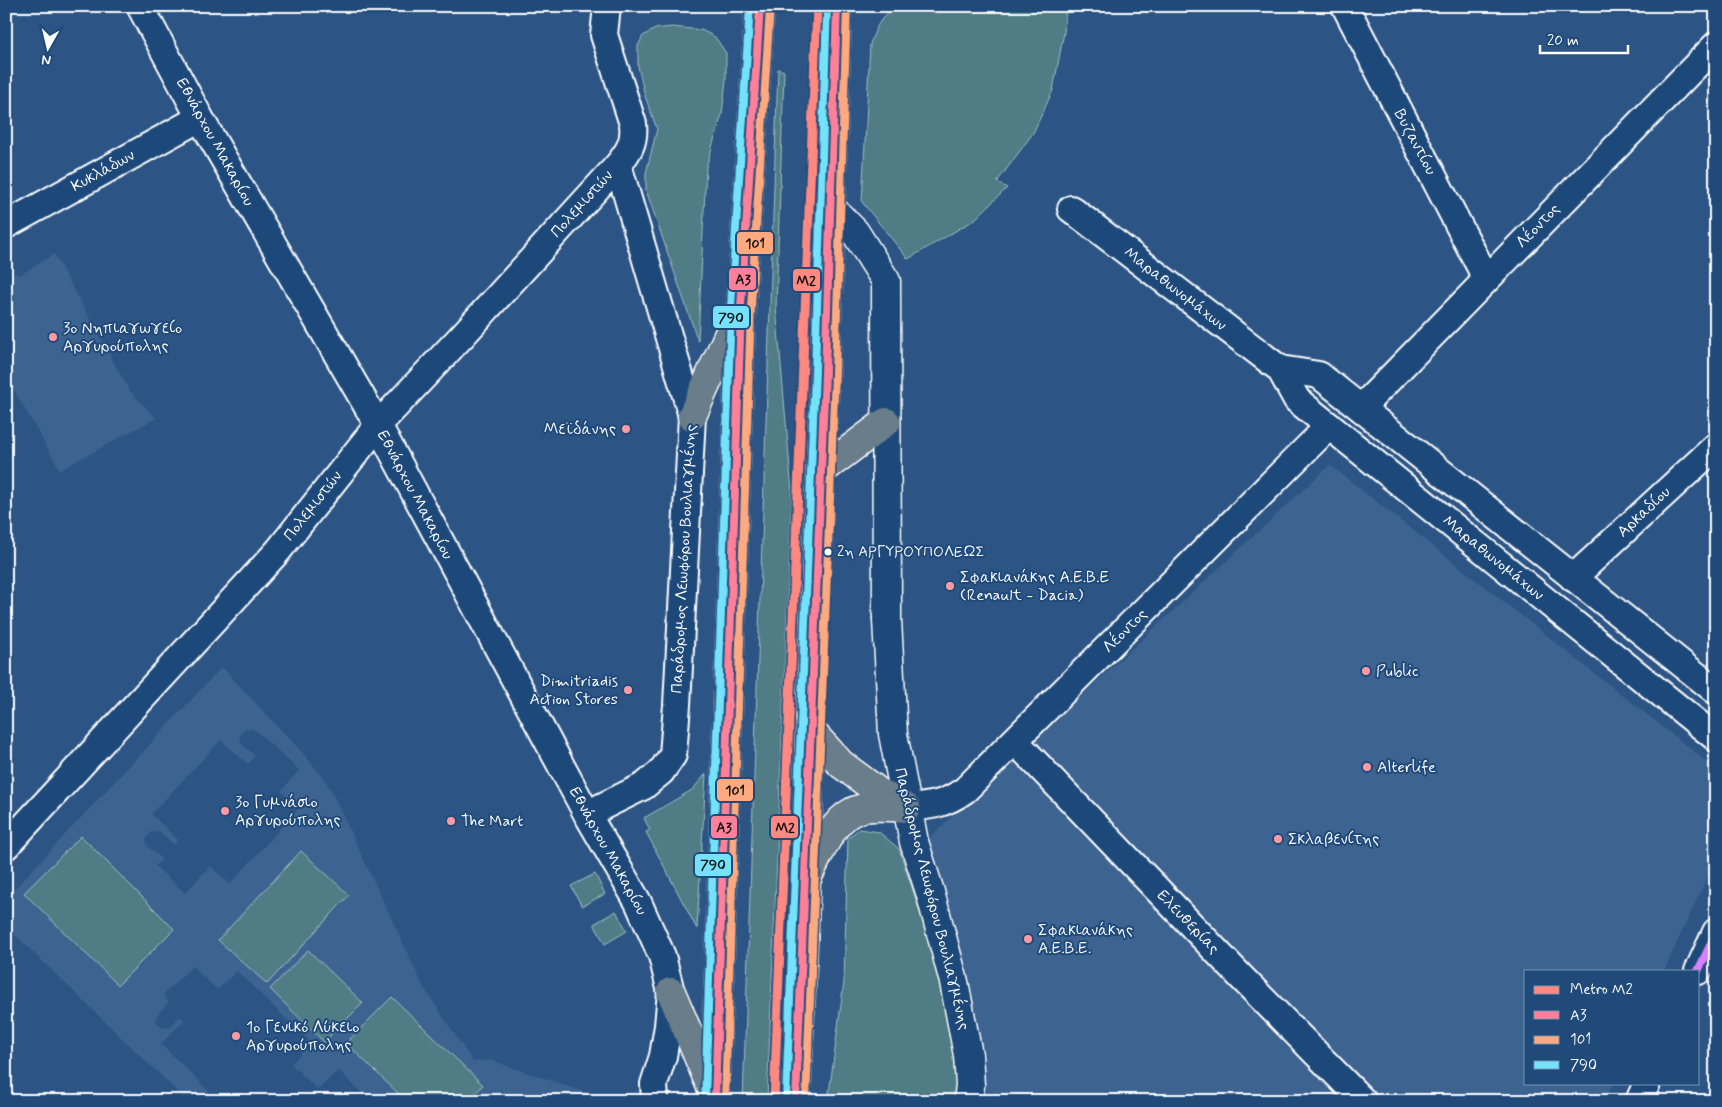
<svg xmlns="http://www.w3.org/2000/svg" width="1722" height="1107" font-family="Mynerve,sans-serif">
  <rect width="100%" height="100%" fill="#2c5585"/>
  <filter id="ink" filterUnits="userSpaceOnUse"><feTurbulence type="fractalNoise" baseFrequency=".02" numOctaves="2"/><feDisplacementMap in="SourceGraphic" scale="10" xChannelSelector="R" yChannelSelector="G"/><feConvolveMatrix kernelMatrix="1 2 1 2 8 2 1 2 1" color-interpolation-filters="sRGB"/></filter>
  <g filter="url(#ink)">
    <g fill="#3d6391" fill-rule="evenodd">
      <polygon points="54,254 129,390 156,418 60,470 6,376 6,271 20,275"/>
      <polygon points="1330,465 1716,769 1716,858 1664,971 1526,971 1526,1083 1613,1083 1605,1101 981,1101 985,1055 926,841 1023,750"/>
      <path d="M 222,667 L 300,750 L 322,776 L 331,790 L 423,986 L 473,1062 L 490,1060 L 611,1101 L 468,1101 L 483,1085 L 346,1043 L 406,1101 L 370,1101 L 338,1070 L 318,1090 L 291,1064 L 311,1043 L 237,971 L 217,990 L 192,966 L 163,995 L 169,1002 L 157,1015 L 156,1021 L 163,1028 L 170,1027 L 180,1016 L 184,1020 L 161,1044 L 219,1101 L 187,1101 L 6,926 L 6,898 ZM 245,729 L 254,729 L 299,770 L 281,791 L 299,808 L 230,884 L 210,866 L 185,893 L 155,866 L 162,859 L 147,846 L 146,839 L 151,832 L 159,831 L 174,845 L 178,840 L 151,814 L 221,740 L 248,764 L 255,756 L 242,744 L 239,736 Z"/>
    </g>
    <g fill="#4f7c85" stroke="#a7bec2">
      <path d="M 897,6 L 1066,6 L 1064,32 L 1053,90 L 1033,133 L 997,182 L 1007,188 L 974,220 L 908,259 L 862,202 L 870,44 C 877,25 880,17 897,6 Z"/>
      <polygon points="672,27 701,30 715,37 726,53 726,80 722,114 706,167 698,341 646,190 646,173 657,129 645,96 638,66 638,46 643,36 655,29"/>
      <polygon points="778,69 784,71 776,307 792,492 767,1101 743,1101"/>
      <polygon points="706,774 697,929 646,832 650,830 644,818 692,790"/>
      <polygon points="859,829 879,832 899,849 951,1004 961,1101 828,1101 844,982 848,838"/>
      <polygon points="81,836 174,929 118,985 24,893"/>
      <polygon points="301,851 349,895 267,984 218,940"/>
      <polygon points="595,874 605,894 582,906 571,886"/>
      <polygon points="616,911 627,931 605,944 594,924"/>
      <polygon points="308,950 363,1003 324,1042 270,989"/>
      <polygon points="392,997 483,1085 468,1101 406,1101 346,1043"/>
    </g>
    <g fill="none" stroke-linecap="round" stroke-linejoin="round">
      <g stroke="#fff" stroke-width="30">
        <g id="minor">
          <polyline points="140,6 200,118 378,425 587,814 638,902 662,956 671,992 668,1026 663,1056 654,1084 655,1101"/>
          <polyline points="1345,6 1486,278"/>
          <polyline points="1071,209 1280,369 1297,400 1716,738"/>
          <polyline points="6,225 200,118"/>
          <polyline points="1280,369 1319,375 1716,691"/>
          <polyline points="1361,408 1716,45"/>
          <polyline points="1573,578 1716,446"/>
          <polyline points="1015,741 1243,979 1363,1101"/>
          <path d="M 906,808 C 931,806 944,805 965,790 L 1329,426"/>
          <path d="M 587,814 L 644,786 L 661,772 L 673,755 L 677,705 L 692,416 L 618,165 C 629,151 635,142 633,124 L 604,35 L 607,6"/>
          <polyline points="6,846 278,551 378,425 462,336 618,165"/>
          <polyline points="1698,971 1716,932"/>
          <polyline points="1639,1101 1647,1083"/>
        </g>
      </g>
      <g stroke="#fff" stroke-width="31">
        <polyline id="tertiary" points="830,207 855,232 886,281 887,620 893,734 914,842 930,892 954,982 968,1055 970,1085 968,1101"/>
      </g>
      <g stroke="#fff" stroke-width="31">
        <g id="primary">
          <polyline points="692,416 735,320"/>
          <polyline points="821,471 886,422"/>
          <polyline points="810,730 841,764 880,793 905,807"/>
          <path d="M 808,876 C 819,855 831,823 852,812 C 866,804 891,807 906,808"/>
          <polyline points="671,992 711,1087"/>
          <polyline points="715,1101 741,307 760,6"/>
          <polyline points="796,1101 806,879 810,730 825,372 837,6"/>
        </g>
      </g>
      <use href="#minor" stroke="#1f4a7a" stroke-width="26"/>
      <use href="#tertiary" stroke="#1f4a7a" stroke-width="28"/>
      <use href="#primary" stroke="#6b7d8b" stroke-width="28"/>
      <g stroke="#1f4a7a" stroke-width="11">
        <g id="bus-1">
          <polyline points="715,1101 741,307 760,6"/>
          <polyline points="796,1101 825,372 837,6"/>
        </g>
      </g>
      <g stroke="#1f4a7a" stroke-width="11">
        <g id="bus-2">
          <polyline points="725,1101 751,307 770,7"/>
          <polyline points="806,1101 835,372 847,6"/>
        </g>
      </g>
      <g stroke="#1f4a7a" stroke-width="11">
        <g id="bus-3">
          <polyline points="705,1101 731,307 750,6"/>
          <polyline points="786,1101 815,372 827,6"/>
        </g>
      </g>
      <g stroke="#1f4a7a" stroke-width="11">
        <polyline id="bus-4" points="1698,971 1716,933"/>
      </g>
      <use href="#bus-1" stroke="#ff8098" stroke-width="8"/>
      <use href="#bus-2" stroke="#ffa980" stroke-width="8"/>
      <use href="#bus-3" stroke="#73e2fa" stroke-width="8"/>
      <use href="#bus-4" stroke="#d880ff" stroke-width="8"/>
      <g stroke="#1f4a7a" stroke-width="12">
        <polyline id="metro-1" points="774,1101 817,6"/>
      </g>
      <use href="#metro-1" stroke="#ff8880" stroke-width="9"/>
    </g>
  </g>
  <g fill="#ff9aa2" stroke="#1f4a7a" stroke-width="2">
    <circle cx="53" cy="337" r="5"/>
    <circle cx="626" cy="429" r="5"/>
    <circle cx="950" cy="586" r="5"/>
    <circle cx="1366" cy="671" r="5"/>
    <circle cx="628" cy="690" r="5"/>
    <circle cx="1367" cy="767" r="5"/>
    <circle cx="225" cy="811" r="5"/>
    <circle cx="451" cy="821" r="5"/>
    <circle cx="1278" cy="839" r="5"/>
    <circle cx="1028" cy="939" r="5"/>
    <circle cx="236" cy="1036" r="5"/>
  </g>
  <circle fill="#fff" stroke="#1f4a7a" stroke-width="2" cx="828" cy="552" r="4.5"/>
  <g text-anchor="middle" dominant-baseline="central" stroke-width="4" stroke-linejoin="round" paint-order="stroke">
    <g font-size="15" fill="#fff" stroke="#1f4a7a" text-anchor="start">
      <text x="837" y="552">2η ΑΡΓΥΡΟΥΠΟΛΕΩΣ</text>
    </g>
    <g font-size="16" fill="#fff" stroke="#1f4a7a">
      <text transform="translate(215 142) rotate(61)">Εθνάρχου Μακαρίου</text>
      <text transform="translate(1415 142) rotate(62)">Βυζαντίου</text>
      <text transform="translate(103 171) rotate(-29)">Κυκλάδων</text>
      <text transform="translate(582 204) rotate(-48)">Πολεμιστών</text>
      <text transform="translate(1538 226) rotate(-46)">Λέοντος</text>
      <text transform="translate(1175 289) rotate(38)">Μαραθωνομάχων</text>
      <text transform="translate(415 495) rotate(62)">Εθνάρχου Μακαρίου</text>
      <text transform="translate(313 506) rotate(-52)">Πολεμιστών</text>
      <text transform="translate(1644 512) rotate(-43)">Αρκαδίου</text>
      <text transform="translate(1493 558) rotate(39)">Μαραθωνομάχων</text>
      <text transform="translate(684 559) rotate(-87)">Παράδρομος Λεωφόρου Βουλιαγμένης</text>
      <text transform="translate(1125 631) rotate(-45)">Λέοντος</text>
      <text transform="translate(608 851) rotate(61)">Εθνάρχου Μακαρίου</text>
      <text transform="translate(932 899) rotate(76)">Παράδρομος Λεωφόρου Βουλιαγμένης</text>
      <text transform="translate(1188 922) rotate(46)">Ελευθερίας</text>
    </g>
    <g font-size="16" fill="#fff" stroke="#1f4a7a" text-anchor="start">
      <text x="63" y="328">3ο Νηπιαγωγείο<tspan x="63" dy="18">Αργυρούπολης</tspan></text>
      <text x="616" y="429" text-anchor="end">Μεϊδάνης</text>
      <text x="960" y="577">Σφακιανάκης Α.Ε.Β.Ε<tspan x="960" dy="18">(Renault - Dacia)</tspan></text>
      <text x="1376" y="671">Public</text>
      <text x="618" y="681" text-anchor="end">Dimitriadis<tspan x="618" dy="18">Action Stores</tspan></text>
      <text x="1377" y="767">Alterlife</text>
      <text x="235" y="802">3ο Γυμνάσιο<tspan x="235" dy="18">Αργυρούπολης</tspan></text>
      <text x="461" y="821">The Mart</text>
      <text x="1288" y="839">Σκλαβενίτης</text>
      <text x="1038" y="930">Σφακιανάκης<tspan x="1038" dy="18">Α.Ε.Β.Ε.</tspan></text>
      <text x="246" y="1027">1ο Γενικό Λύκειο<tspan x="246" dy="18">Αργυρούπολης</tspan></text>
    </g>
  </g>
  <g stroke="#1f4a7a" stroke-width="2">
    <rect x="736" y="231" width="38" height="24" rx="5" fill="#ffa980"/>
    <rect x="728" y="267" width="29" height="24" rx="5" fill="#ff8098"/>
    <rect x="792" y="268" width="29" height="24" rx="5" fill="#ff8880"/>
    <rect x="712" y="305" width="38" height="24" rx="5" fill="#73e2fa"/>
    <rect x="716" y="778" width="38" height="24" rx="5" fill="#ffa980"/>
    <rect x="710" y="815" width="28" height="24" rx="5" fill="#ff8098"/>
    <rect x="770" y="815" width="29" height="24" rx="5" fill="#ff8880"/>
    <rect x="694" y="853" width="38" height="24" rx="5" fill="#73e2fa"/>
  </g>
  <g font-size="14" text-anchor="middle" font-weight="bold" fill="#111">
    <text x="755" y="248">101</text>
    <text x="743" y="284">Α3</text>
    <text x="806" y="285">Μ2</text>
    <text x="731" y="322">790</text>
    <text x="735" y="795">101</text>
    <text x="724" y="832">Α3</text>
    <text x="785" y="832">Μ2</text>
    <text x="713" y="869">790</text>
  </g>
  <rect width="1722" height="1107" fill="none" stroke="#1f4a7a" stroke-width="25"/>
  <rect x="12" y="12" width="1697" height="1082" fill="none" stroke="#fff" stroke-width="2" filter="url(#ink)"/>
  <rect x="1524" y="970" width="175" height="115" fill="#1f4a7a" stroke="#7992af"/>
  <rect x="1534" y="986" width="25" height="8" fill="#ff8880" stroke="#7992af"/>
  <text x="1570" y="994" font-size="15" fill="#ffffff">Metro Μ2</text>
  <rect x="1534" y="1011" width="25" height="8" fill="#ff8098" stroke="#7992af"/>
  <text x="1570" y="1020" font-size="15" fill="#ffffff">Α3</text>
  <rect x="1534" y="1036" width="25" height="8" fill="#ffa980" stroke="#7992af"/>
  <text x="1570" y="1044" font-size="15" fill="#ffffff">101</text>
  <rect x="1534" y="1061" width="25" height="8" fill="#73e2fa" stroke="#7992af"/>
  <text x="1570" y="1070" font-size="15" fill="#ffffff">790</text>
  <g transform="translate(48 48) rotate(188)" stroke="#1f4a7a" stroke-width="4" paint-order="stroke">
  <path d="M0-4L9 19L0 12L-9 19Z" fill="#ffffff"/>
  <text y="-8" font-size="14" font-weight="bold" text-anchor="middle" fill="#ffffff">N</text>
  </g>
  <path d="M1540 45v8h88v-8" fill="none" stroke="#ffffff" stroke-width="2.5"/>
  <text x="1547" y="45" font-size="15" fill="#ffffff" stroke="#1f4a7a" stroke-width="4" paint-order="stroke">20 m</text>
</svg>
